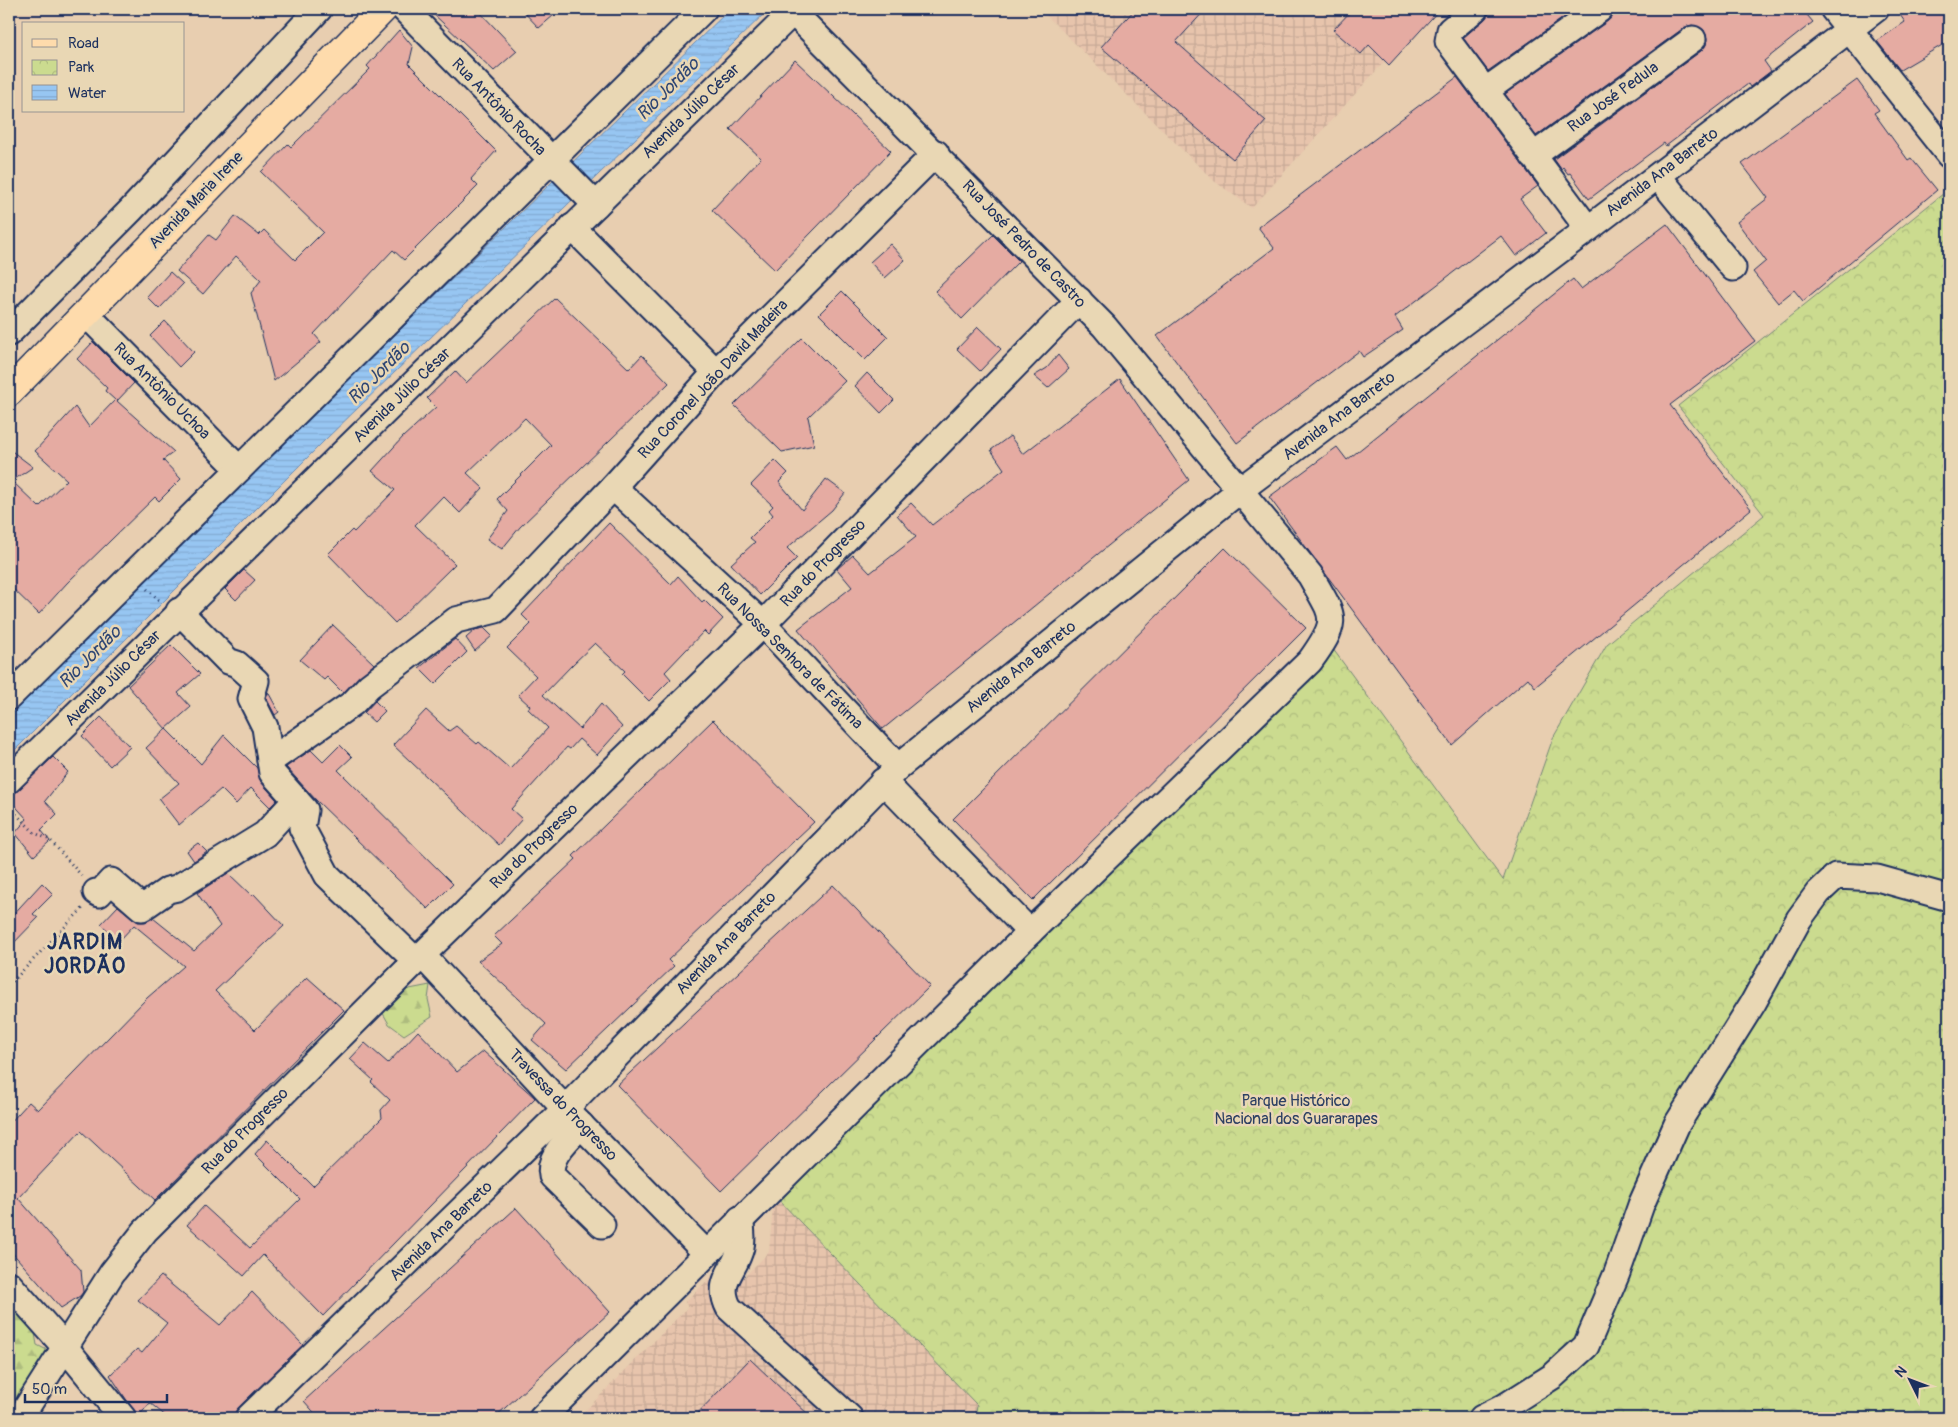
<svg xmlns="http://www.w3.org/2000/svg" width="1958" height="1427" font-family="Pangolin,sans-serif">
  <defs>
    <pattern id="industrial-grid" width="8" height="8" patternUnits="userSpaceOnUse" patternTransform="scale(1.25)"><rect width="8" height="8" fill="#e7c4ac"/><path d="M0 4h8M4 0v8" fill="none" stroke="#c6a996"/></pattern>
    <pattern id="forest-firs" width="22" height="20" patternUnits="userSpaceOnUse" patternTransform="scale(1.25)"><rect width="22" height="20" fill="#cbdb8f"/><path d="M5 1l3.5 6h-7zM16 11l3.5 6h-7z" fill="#aebc7e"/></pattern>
    <pattern id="park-crowns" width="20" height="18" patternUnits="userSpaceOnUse" patternTransform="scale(1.25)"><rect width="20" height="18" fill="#cbdb8f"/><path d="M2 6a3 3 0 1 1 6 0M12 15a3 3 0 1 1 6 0" fill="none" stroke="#aebc7e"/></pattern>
    <pattern id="water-rules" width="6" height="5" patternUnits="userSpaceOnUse" patternTransform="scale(1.25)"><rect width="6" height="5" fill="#97c6f2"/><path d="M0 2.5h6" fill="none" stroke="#82aad2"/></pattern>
  </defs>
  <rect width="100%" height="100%" fill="#e8ceb0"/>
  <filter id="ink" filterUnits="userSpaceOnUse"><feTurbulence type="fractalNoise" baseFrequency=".02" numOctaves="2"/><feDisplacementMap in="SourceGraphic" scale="10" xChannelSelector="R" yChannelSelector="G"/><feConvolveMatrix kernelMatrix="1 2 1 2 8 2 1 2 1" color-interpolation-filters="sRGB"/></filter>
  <g filter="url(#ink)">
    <g fill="url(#industrial-grid)">
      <polygon points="1040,9 1432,9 1252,208 1214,181"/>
      <polygon points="774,1195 992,1418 578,1418 688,1307 685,1302 726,1263 743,1278 769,1252"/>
    </g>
    <g fill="url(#forest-firs)" stroke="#738576">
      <polygon points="430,985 428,999 432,1017 404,1035 389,1024 380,1008 394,992"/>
      <polygon points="16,1313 33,1322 37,1345 49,1351 9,1414 9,1366 17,1357 9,1342 9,1319"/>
    </g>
    <polygon fill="url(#park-crowns)" stroke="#738576" points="1949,189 1949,1418 975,1418 977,1405 774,1195 1327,641 1503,880 1553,738 1607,644 1764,515 1678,406"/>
    <polygon fill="url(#water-rules)" stroke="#658ab7" points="730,9 769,9 326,439 9,756 9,715 299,428"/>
    <g fill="#e5aba2" stroke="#1b2f5e">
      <polygon points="428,9 477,9 517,51 494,71"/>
      <polygon points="521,9 561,9 539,28"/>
      <polygon points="1135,9 1206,9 1176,42 1266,121 1233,159 1101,47"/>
      <polygon points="1353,9 1440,9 1389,65 1369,45 1361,54 1333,30"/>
      <polygon points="1493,9 1576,9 1488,71 1463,38 1484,20"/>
      <polygon points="1614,9 1802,9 1813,22 1764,61 1771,71 1750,87 1748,84 1666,146 1664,143 1589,199 1570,173 1568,174 1563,167 1561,169 1554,159 1701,51 1706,45 1707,38 1704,30 1692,25 1685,27 1536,136 1505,94 1608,21"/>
      <polygon points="1907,9 1941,9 1949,19 1949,41 1900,70 1877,41 1905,22 1900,15"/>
      <polygon points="399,30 413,47 409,64 496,151 471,179 478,186 404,260 393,250 314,334 321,342 274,381 251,293 261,280 236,256 203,294 177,271 209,235 216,240 235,216 259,235 264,230 295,260 323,232 261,172 288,144 291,147 370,69 367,66"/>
      <polygon points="795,60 891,151 775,270 712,210 761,158 730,129"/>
      <polygon points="1457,77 1538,186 1520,199 1546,233 1516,256 1501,236 1395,317 1403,330 1363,357 1359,351 1237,443 1157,336 1274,248 1258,227"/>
      <polygon points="1857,80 1879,110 1874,113 1908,160 1911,158 1937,190 1803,301 1794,290 1778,303 1753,272 1766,261 1737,222 1768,198 1742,164"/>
      <polygon points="1667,224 1755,341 1670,405 1751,509 1535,687 1528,678 1452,745 1269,497 1337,447 1347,460 1573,279 1581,289"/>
      <polygon points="993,235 1019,261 962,319 935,291"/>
      <polygon points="890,244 905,260 885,278 870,262"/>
      <polygon points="170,272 183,284 159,309 147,297"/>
      <polygon points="842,291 888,337 865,360 819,314"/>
      <polygon points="555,298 629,369 642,355 669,383 520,527 502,549 487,539 508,511 497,499 551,445 525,418 467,473 483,488 460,513 443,496 415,525 455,564 395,623 328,554 352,530 354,532 395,490 372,471 403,437 436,407 427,398 455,371 466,383"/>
      <polygon points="165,321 194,352 179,367 150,336"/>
      <polygon points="978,327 1001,349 980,371 957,349"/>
      <polygon points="802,338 845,381 808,417 814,445 782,452 734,405"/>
      <polygon points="93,342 134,383 117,401 174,452 163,460 181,479 159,501 155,497 67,583 39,614 9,585 9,449 33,467 12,481 39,507 67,480 35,451 75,407 89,427 115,400 105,391 107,388 77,359"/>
      <polygon points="1058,355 1069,369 1048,388 1034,376 1047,368"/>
      <polygon points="867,373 894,400 881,413 855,386"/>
      <polygon points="1120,379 1189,480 883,729 798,629 852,587 837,569 853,555 870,573 916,537 897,515 911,503 932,525 1004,469 991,450 1010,436 1023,454"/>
      <polygon points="775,460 788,473 779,482 802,510 826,479 845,493 832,510 787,548 797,558 760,595 731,564 755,542 750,538 773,515 769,510 773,506 751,485"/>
      <polygon points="609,523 671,584 678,576 702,602 704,600 723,619 708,635 704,631 665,672 671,679 649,701 622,674 625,671 595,643 573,664 543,695 580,729 601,704 622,727 597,755 579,739 570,749 567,747 511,809 522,819 499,845 393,745 426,710 449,731 456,726 477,744 479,742 510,769 548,728 528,709 530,706 518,695 536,676 507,648 531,624 522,615"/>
      <polygon points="1225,548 1306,628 1033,900 953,819"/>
      <polygon points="244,570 255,580 236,600 225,589"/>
      <polygon points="333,625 374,664 343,693 327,677 324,680 300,660"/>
      <polygon points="484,628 492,636 475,651 466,638 475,630"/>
      <polygon points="455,639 467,652 435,684 419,668"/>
      <polygon points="171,645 200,674 178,693 191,707 166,729 128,686"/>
      <polygon points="268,692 279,712 275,715 266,698"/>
      <polygon points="375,701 385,711 374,722 364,713"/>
      <polygon points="101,717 130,747 110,766 82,736"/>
      <polygon points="713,720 814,822 668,960 674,966 566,1069 532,1040 546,1024 478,961 502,944 494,936 576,859 573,856"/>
      <polygon points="166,729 201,764 224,735 257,768 261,782 277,800 270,807 251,788 236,804 221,789 179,825 159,799 179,783 146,748"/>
      <polygon points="340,745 352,757 338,770 453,884 428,909 316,800 286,767 311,750 323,762"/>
      <polygon points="53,757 68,772 45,801 57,814 41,830 50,841 34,856 15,833 27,819 9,799"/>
      <polygon points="198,843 207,852 194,861 187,851"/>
      <polygon points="228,873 252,896 254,894 284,926 215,991 255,1030 307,977 344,1010 155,1200 81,1131 18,1198 81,1270 83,1292 80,1296 61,1308 9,1249 9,1124 29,1102 38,1110 147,998 184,966 134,925 119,941 101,924 118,906 138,922 145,922 153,918 194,951 220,926 197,893"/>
      <polygon points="42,883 53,894 33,914 38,918 9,948 9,919"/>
      <polygon points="833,885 930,986 721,1191 617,1085"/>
      <polygon points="418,1031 457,1072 483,1051 535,1098 323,1316 263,1255 244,1276 187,1225 204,1206 250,1248 300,1199 255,1154 267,1140 313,1186 382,1118 381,1110 390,1100 371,1082 373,1080 350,1059 365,1043 388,1063"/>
      <polygon points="516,1208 610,1312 494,1418 319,1418 304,1401"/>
      <polygon points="161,1276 220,1325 252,1292 303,1345 238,1408 233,1418 168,1418 150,1403 138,1417 110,1375 137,1349 142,1353 167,1323 138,1300"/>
      <polygon points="750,1359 812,1418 693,1418"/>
    </g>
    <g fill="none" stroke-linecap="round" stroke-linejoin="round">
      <g stroke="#1b2f5e" stroke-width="29">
        <g id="minor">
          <polyline points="404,9 596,205"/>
          <polyline points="1475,9 1450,30 1448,41 1588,229"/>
          <polyline points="1833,9 1949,155"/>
          <polyline points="1485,91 1600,9"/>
          <polyline points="1533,156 1693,39"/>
          <polyline points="1658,176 1733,268"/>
          <polyline points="572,227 716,372"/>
          <polyline points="86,314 239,469"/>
          <polyline points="9,333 131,210 319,9"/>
          <polyline points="613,487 763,624 898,767"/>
          <polyline points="179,611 228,661 237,664 256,681 251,699 265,727 272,773 305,810 302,828 327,875 416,961"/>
          <polyline points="9,697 704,9"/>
          <polyline points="270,761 353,703 369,686 456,620 496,610 613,487 716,372 936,153"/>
          <polyline points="9,780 796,9"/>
          <polyline points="883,781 1030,932"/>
          <polyline points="96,892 99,894 111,881 142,908 168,890 177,888 265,834 296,800"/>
          <polyline points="422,955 565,1109 706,1253"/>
          <path d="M 581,1125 C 569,1139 547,1156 552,1176 L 602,1225"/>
          <path d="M 740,1219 C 742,1229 743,1237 741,1247 C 735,1272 715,1281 729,1308 L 850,1418"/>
          <polyline points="9,1284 64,1346 123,1418"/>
          <polyline points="20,1418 112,1273 145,1231 422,955 763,624 1079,300"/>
          <polyline points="248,1418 565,1109 898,767 1240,490 1588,229 1876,9"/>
          <path d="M 542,1418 L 1030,932 L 1310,661 C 1341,618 1334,618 1310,575 L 1104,326 L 793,12"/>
          <polyline points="1482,1418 1504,1407 1553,1376 1586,1346 1617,1273 1641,1205 1677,1124 1753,1003 1799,919 1818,893 1836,876 1877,878 1949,898"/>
        </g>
      </g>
      <g stroke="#1b2f5e" stroke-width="31">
        <polyline id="major" points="9,392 383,9"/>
      </g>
      <g stroke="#1b2f5e" stroke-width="3" stroke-dasharray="1 4" stroke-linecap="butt">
        <polyline points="147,589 161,602"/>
        <polyline points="9,807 35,833 50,840 82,876"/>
        <polyline points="9,985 83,908"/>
      </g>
      <use href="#minor" stroke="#e9d7b4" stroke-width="25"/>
      <use href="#major" stroke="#fedbac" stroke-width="28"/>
    </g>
  </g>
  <g text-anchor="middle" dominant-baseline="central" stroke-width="5" stroke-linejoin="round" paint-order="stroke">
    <g font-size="16" fill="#1b2f5e" stroke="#e9d7b4">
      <text transform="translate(1613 97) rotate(-36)">Rua José Pedula</text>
      <text transform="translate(499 107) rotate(46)">Rua Antônio Rocha</text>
      <text transform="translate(691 111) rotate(-44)">Avenida Júlio César</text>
      <text transform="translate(1662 172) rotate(-37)">Avenida Ana Barreto</text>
      <text transform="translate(196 200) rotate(-46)">Avenida Maria Irene</text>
      <text transform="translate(1024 244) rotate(46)">Rua José Pedro de Castro</text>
      <text transform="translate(713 379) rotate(-47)">Rua Coronel João David Madeira</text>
      <text transform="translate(162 391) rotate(45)">Rua Antônio Uchoa</text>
      <text transform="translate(402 395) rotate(-44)">Avenida Júlio César</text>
      <text transform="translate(1339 416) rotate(-37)">Avenida Ana Barreto</text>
      <text transform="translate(823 563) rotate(-46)">Rua do Progresso</text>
      <text transform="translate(790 656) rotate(45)">Rua Nossa Senhora de Fátima</text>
      <text transform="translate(1021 667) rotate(-39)">Avenida Ana Barreto</text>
      <text transform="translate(113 678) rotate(-45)">Avenida Júlio César</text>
      <text transform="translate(534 846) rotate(-44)">Rua do Progresso</text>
      <text transform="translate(726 943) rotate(-46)">Avenida Ana Barreto</text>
      <text transform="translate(563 1105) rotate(46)">Travessa do Progresso</text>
      <text transform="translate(245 1131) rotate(-45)">Rua do Progresso</text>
      <text transform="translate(441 1231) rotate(-44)">Avenida Ana Barreto</text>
    </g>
    <g font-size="16" fill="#2d4063" stroke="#e9d7b4">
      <text x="1296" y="1101">Parque Histórico<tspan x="1296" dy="18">Nacional dos Guararapes</tspan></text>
    </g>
    <g font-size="18" font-style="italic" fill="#2e4674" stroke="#e9d7b4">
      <text transform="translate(668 89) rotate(-45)">Rio Jordão</text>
      <text transform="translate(379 373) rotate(-45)">Rio Jordão</text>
      <text transform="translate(90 657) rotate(-45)">Rio Jordão</text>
    </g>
    <g font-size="21" font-weight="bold" letter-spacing="1" fill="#1b2f5e" stroke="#e9d7b4">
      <text x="85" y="942">JARDIM<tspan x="85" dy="24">JORDÃO</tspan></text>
    </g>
  </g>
  <rect width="1958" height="1427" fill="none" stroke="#e9d7b4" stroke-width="30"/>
  <rect x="15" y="15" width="1928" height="1397" fill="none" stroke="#1b2f5e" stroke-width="2" filter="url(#ink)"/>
  <rect x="22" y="22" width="162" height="90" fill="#e9d7b4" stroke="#979492"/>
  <rect x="32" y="39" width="25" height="8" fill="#fedbac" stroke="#979492"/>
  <text x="68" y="48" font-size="15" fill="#1b2f5e">Road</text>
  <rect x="32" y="60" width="25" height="15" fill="url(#park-crowns)" stroke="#979492"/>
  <text x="68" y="72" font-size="15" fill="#1b2f5e">Park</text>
  <rect x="32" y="85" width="25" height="15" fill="url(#water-rules)" stroke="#979492"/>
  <text x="68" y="98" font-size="15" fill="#1b2f5e">Water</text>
  <g transform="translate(1910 1380) rotate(312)" stroke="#e9d7b4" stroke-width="4" paint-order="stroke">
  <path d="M0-4L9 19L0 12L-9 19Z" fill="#1b2f5e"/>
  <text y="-8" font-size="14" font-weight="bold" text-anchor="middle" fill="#1b2f5e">N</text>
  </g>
  <path d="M25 1394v8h142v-8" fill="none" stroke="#1b2f5e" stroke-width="2.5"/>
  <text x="32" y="1394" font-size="15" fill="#1b2f5e" stroke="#e9d7b4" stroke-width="4" paint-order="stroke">50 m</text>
</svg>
